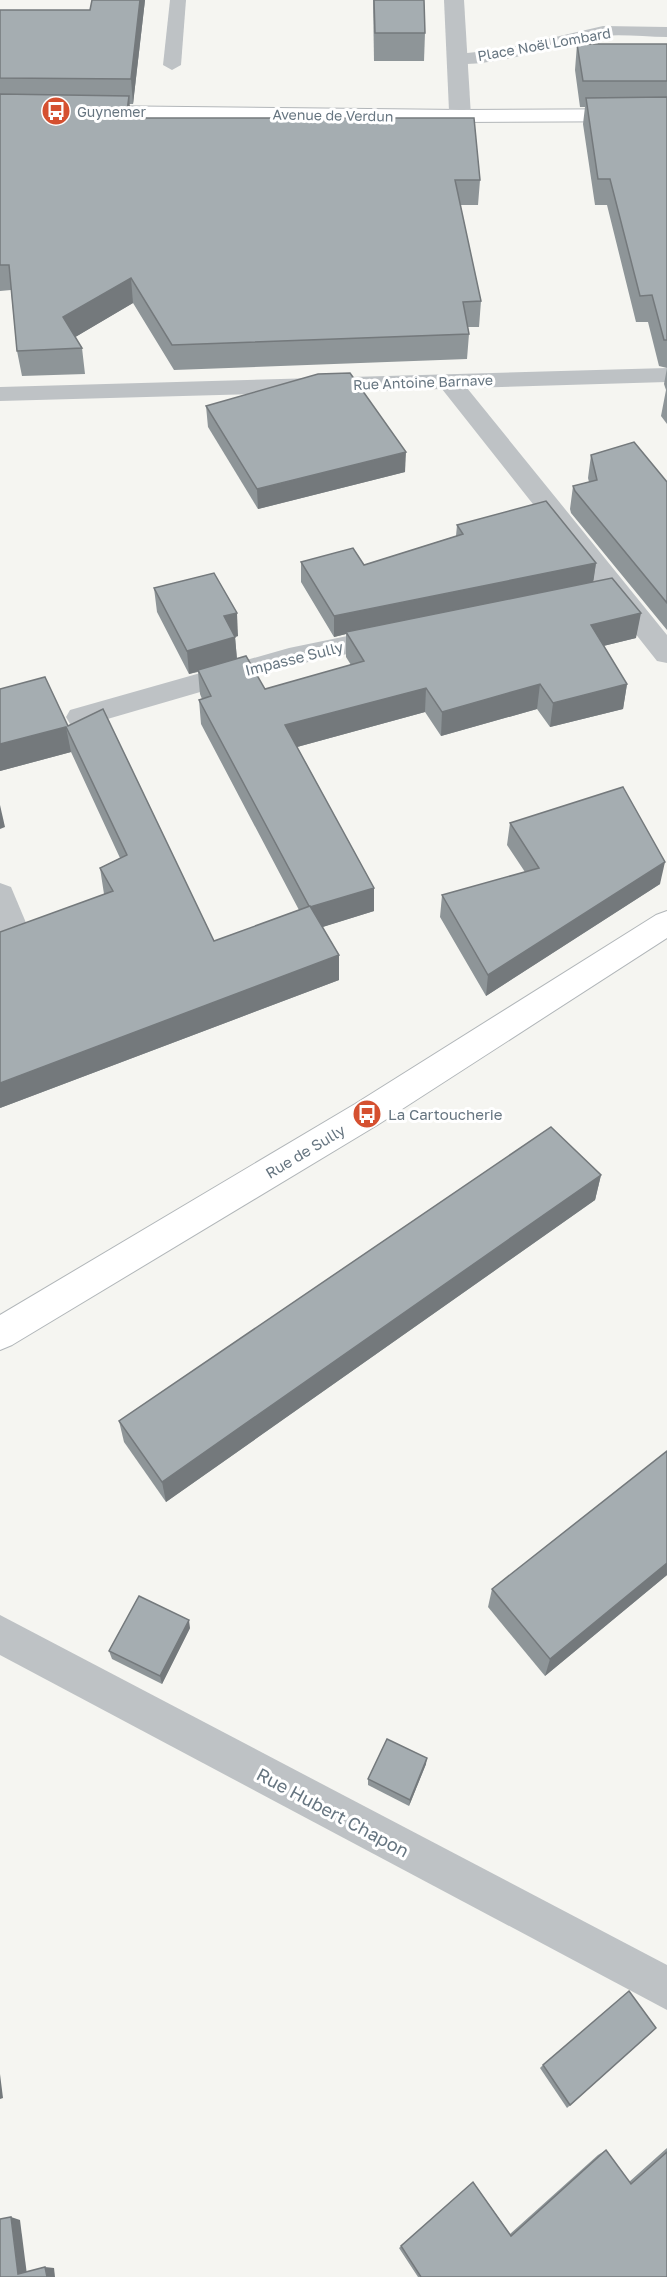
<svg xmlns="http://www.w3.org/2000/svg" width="667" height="2277" font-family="'Golos Text',sans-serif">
  <rect width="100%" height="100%" fill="#f5f5f1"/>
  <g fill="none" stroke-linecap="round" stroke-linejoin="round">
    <g stroke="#b1b6b9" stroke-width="2">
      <polygon id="secondary" points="667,911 667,938 379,1124 12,1345 0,1350 0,1315 355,1104 656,915"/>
    </g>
    <g stroke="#b2b6b9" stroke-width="2">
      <polygon id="primary" points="0,105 460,110 667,109 667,121 460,122 0,117"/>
    </g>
    <g fill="#bec2c5" fill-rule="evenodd">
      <polygon points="170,0 186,0 181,65 172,70 163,65"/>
      <path d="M 603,26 L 667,27 L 667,37 C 646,37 623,34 602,36 C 578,40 462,77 449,59 L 458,54 L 504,49 Z"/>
    </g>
    <g fill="#bec2c5" fill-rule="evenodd">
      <polygon points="444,0 464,0 472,133 468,137 454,137 450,133"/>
      <polygon points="667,368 667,382 467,388 667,635 667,663 657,661 442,389 0,401 0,387"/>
      <polygon points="391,627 401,629 405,636 401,643 289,666 80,727 70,724 66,717 70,710 289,648"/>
      <polygon points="0,883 11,887 32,937 28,945 17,949 6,945 0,933"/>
      <polygon points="0,1615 667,1965 667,2010 0,1655"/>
    </g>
    <use href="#secondary" fill="#fff" fill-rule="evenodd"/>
    <use href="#primary" fill="#fff" fill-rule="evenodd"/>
  </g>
  <g fill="#8e9598">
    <polygon points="92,0 145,0 133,104 129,104 131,118 480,180 478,205 460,205 481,301 479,327 468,327 469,334 467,359 174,370 133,303 75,337 82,348 85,374 22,376 17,351 11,290 0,291 0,10 90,10"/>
    <polygon points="373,0 424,0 425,33 424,61 374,61"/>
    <polygon points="577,44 667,44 667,424 661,416 666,390 664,384 667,368 659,366 648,322 636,322 607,205 595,205 583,124 585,107 580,107 575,70"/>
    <polygon points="206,406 405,472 258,509 208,427"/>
    <polygon points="591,455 667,482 667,630 571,513 570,509 573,486 589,482 588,478"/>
    <polygon points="457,525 596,563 593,581 636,638 603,646 627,684 623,709 550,727 537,709 441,736 425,712 297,747 374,888 374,911 322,927 339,955 339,980 0,1108 104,894 100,868 120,858 71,752 0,771 0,689 68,726 214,941 299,910 201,724 199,700 202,699 200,694 198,672 189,674 157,612 154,588 238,636 235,637 237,659 265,689 351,665 346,657 346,634 334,637 301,582 301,562 364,565 456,536"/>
    <polygon points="510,823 660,884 486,996 440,917 442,895 525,872 507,845"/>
    <polygon points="601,1175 595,1200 166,1502 124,1442 119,1421"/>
    <polygon points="667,1451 667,1575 545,1676 488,1607 492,1589"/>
    <polygon points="190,1628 162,1684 112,1659 109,1651"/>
    <polygon points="426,1764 409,1806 368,1785 368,1779"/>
    <polygon points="656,2028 567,2108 540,2068 543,2065"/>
    <polygon points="667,2148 667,2277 418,2277 399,2248 473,2182 510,2234 598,2155 606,2150 629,2182"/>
  </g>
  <g fill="#74797c">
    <polygon points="140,0 145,0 133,104 131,79"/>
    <polygon points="129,96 131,121 126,118"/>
    <polygon points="131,278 133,303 67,342 63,317"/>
    <polygon points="406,452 405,472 258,509 257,489"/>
    <polygon points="596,563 593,584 346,632 346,634 334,637 334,616"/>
    <polygon points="237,613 238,636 225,640 224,616"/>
    <polygon points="641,613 636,638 587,650 591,625"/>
    <polygon points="235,637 237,660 189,674 187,651"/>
    <polygon points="540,684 537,709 441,736 442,712"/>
    <polygon points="627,684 623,709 550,727 553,703"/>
    <polygon points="426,688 425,712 286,750 285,725"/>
    <polygon points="66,727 71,752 0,771 0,744"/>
    <polygon points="0,805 5,827 0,829"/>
    <polygon points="665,862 660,884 486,996 488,975"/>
    <polygon points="374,888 374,911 310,931 310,907"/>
    <polygon points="339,955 339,980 0,1108 0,1083"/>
    <polygon points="601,1175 595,1200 166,1502 162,1482"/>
    <polygon points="667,1563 667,1575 545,1676 550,1659"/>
    <polygon points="189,1620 190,1628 162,1684 160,1676"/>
    <polygon points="427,1758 426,1764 409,1806 410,1800"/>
    <polygon points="0,2074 3,2098 0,2099"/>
    <polygon points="11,2217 20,2220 27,2275 18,2274"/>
    <polygon points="45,2267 54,2268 55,2277 47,2277"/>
  </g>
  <g fill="#a5adb1" stroke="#74797c" stroke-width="1.5">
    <polygon points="92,0 140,0 131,79 0,78 0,10 90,10"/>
    <polygon points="374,0 424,0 425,33 375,33"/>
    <polygon points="577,44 667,44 667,81 583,81"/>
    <polygon points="0,94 129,96 126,118 474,118 480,180 455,180 481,301 463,302 469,334 172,345 131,278 63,317 82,348 17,351 9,265 0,265"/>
    <polygon points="667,97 667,340 664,340 652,295 640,296 610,179 598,179 586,98"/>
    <polygon points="350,373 406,452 257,489 206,406 318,374"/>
    <polygon points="634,442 667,482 667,603 575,491 573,486 597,480 591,455"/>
    <polygon points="546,501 596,563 334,616 301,562 353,548 364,565 463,534 457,525"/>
    <polygon points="214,573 237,613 224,616 235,637 187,651 154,588"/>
    <polygon points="612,578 641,613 591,625 627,684 553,703 540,684 442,712 426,688 285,725 374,888 310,907 309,906 199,700 211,696 198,670 246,656 265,689 364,661 346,632"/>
    <polygon points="45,677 68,726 103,709 214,941 310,906 339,955 0,1083 0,932 113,891 100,868 127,855 66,727 0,744 0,689"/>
    <polygon points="623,787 665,862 488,975 442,895 539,868 510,823"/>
    <polygon points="551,1127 601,1175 162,1482 119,1421"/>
    <polygon points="667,1451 667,1563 550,1659 492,1589"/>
    <polygon points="139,1596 189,1620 160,1676 109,1651"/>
    <polygon points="387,1739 427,1758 410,1800 368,1779"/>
    <polygon points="629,1991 656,2028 570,2105 543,2065"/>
    <polygon points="606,2150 631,2184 667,2152 667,2277 421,2277 401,2246 473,2182 511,2236"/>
    <polygon points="11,2217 18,2274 45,2267 47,2277 0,2277 0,2219"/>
  </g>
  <defs>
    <g id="bus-disc" transform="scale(1.5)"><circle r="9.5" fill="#d55030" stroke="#fff"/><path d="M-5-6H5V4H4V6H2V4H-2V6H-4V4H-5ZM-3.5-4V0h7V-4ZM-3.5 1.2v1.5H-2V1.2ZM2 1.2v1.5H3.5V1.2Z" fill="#fff"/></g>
  </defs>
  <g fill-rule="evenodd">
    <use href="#bus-disc" x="56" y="111"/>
    <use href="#bus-disc" x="367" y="1114"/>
  </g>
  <g text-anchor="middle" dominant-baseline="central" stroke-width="6" stroke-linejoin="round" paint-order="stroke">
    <g font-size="14" fill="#667580" stroke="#fff">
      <text transform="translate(544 44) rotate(-10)">Place Noël Lombard</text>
      <text transform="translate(333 115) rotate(1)">Avenue de Verdun</text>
      <text transform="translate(423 382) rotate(-2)">Rue Antoine Barnave</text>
    </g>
    <g font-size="14" fill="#667580" stroke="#fff" text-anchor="start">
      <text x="77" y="111">Guynemer</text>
    </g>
    <g font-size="15" fill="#667580" stroke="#fff">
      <text transform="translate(294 658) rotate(-14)">Impasse Sully</text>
      <text transform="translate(305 1151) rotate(-31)">Rue de Sully</text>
    </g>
    <g font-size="15" fill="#667580" stroke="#fff" text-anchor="start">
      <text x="388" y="1114">La Cartoucherie</text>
    </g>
    <g font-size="18" fill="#667580" stroke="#fff">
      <text transform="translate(333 1812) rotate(28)">Rue Hubert Chapon</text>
    </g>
  </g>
</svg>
